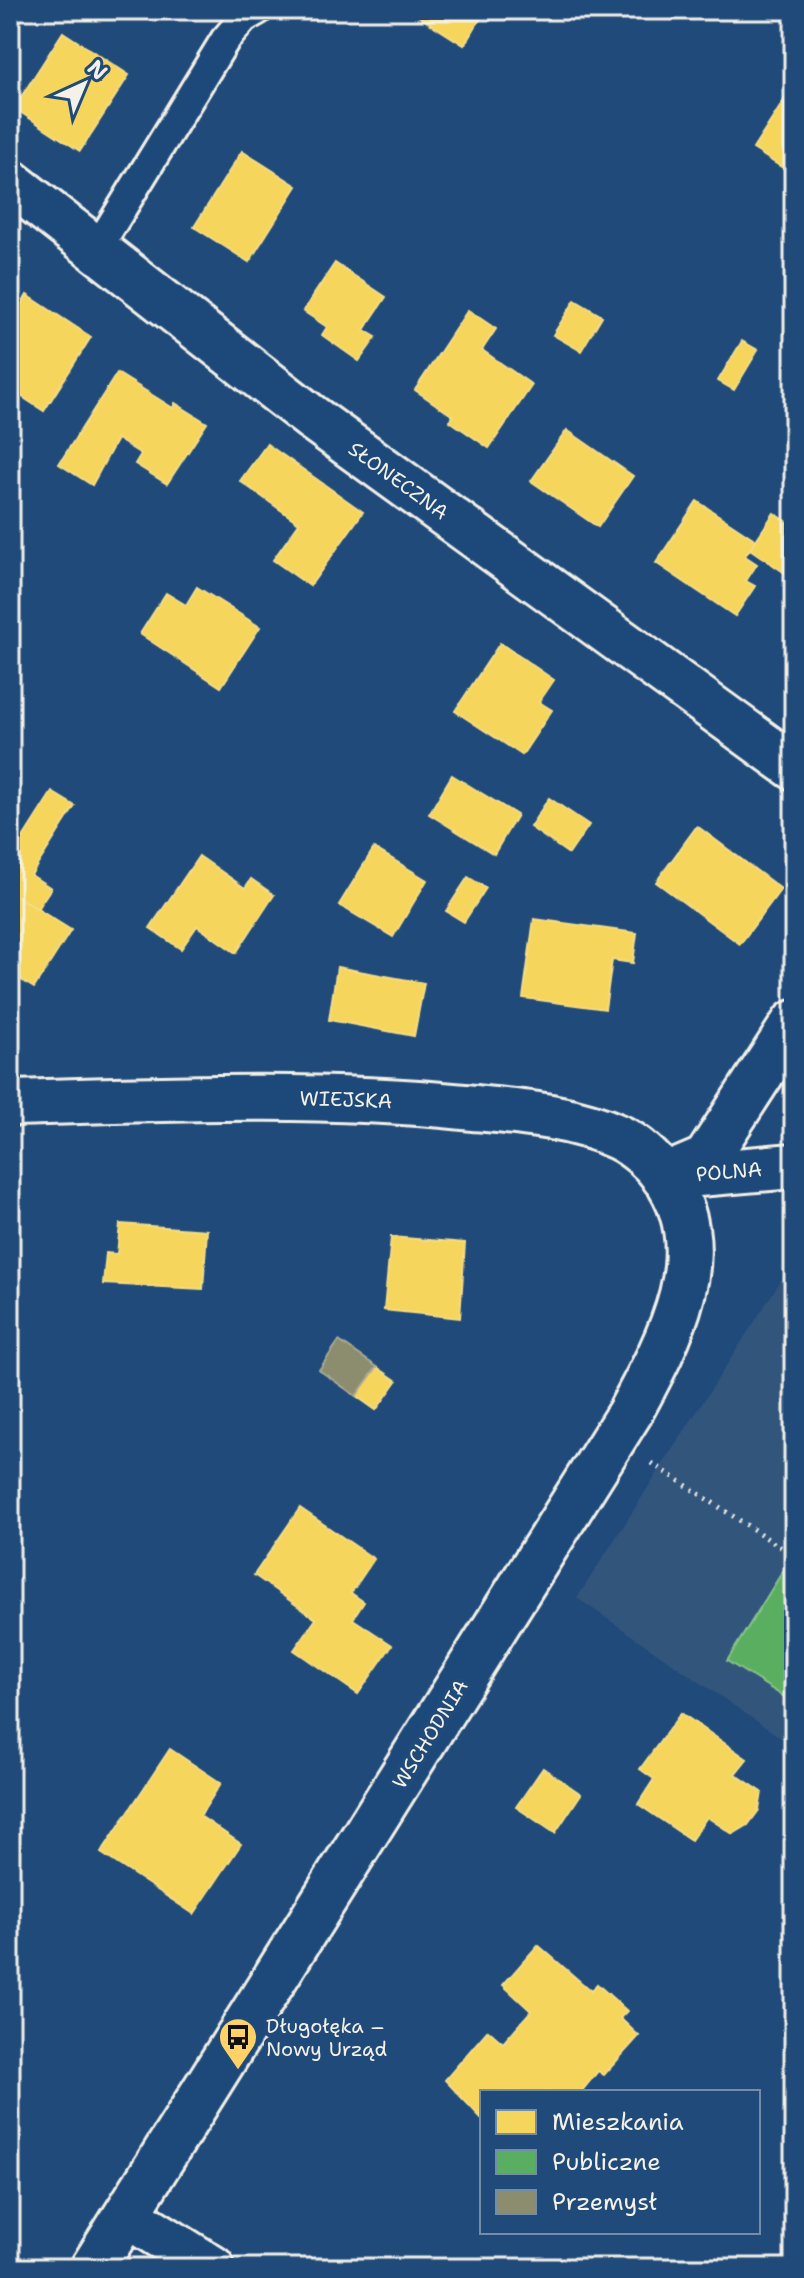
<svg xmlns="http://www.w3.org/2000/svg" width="804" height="2278" font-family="'Shantell Sans',sans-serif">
  <rect width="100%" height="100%" fill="#1f4a7a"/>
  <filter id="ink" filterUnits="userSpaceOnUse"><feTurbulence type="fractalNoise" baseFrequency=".0125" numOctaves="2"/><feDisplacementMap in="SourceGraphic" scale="16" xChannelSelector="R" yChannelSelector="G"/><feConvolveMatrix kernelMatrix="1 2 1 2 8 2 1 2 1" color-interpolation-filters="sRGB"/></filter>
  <g filter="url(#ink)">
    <polygon fill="#32547c" points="794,1260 794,1747 577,1598"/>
    <g fill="#f6d55c" stroke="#f5dd86" stroke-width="2">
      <polygon points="409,10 486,10 464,45"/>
      <polygon points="63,32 129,75 80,151 14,108"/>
      <polygon points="794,85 794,175 753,149"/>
      <polygon points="242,151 297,186 249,262 194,227"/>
      <polygon points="335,263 386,297 364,330 376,337 359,361 322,335 327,327 303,311"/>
      <polygon points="10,294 23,302 27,295 91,337 44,411 10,389"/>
      <polygon points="575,300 602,316 581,351 553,335"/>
      <polygon points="468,310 496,329 482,350 532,385 489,448 450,421 453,416 415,390"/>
      <polygon points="742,341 758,350 734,390 718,381"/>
      <polygon points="117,373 173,408 175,403 207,423 167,484 135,464 141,454 117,439 92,485 59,464"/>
      <polygon points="567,430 633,476 598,527 531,481"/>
      <polygon points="267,444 363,512 310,586 273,560 299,523 240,481"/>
      <polygon points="697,501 756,540 745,556 757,564 746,581 755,586 735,616 656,563"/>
      <polygon points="774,513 794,526 794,579 750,549"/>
      <polygon points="197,587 260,627 221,687 140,634 166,593 186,605"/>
      <polygon points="500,643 554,680 539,702 552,710 522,755 455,711"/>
      <polygon points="452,775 517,815 494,854 429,814"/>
      <polygon points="52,792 75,806 31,875 51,888 37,909 10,892 10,858"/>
      <polygon points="549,798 589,825 569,854 530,827"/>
      <polygon points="697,826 781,889 740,944 656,882"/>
      <polygon points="374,848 427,880 393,937 339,905"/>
      <polygon points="199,856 245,888 251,879 274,895 236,953 197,926 181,949 150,928"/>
      <polygon points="468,877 486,888 464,922 446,911"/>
      <polygon points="10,892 71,930 34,988 10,973"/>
      <polygon points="534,919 637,933 633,963 612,960 605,1009 523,998"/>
      <polygon points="337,967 424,983 414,1036 329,1020"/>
      <polygon points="120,1224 207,1230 203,1289 103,1284 106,1253 117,1254"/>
      <polygon points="391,1237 465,1243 460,1318 384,1310"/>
      <polygon points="377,1367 397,1381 376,1410 356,1396"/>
      <polygon points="300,1508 374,1559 351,1593 364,1602 353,1619 392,1645 358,1694 294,1650 316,1619 254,1575"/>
      <polygon points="681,1713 747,1759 735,1774 762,1792 759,1810 748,1825 733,1834 707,1817 691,1840 638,1804 654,1779 640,1769"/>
      <polygon points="170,1749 221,1783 200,1816 241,1844 194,1914 101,1853"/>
      <polygon points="543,1768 581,1794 555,1833 516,1807"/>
      <polygon points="538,1945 591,1991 597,1984 627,2011 620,2018 639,2036 604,2075 598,2071 581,2092 482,2092 482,2119 445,2080 488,2030 503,2043 531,2011 503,1985"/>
    </g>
    <polygon fill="#5aae61" stroke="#88c28a" stroke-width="2" points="783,1571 794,1578 794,1703 727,1661"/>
    <polygon fill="#8c8c6e" stroke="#abaa93" stroke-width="2" points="339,1341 377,1367 356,1396 319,1370"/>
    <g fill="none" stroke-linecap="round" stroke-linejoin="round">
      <g stroke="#f4f1e8" stroke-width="34">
        <polyline id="lane" points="98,247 225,40 244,18 258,10"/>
      </g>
      <g stroke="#f4f1e8" stroke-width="50">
        <g id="street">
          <path id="s1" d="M 10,182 L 311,417 L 794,767"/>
          <path id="s2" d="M 675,1176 L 794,1166"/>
          <polyline points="664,1177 706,1159 794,1023"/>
          <polyline points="127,2215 212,2268"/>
        </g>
      </g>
      <g stroke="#f4f1e8" stroke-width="50">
        <g id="secondary">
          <path id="s3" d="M 10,1103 C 161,1099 313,1092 464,1107 C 515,1112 571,1115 618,1137 C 635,1145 653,1161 664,1176 C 719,1252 667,1344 629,1414 L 93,2268"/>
        </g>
      </g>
      <polyline stroke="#f4f1e8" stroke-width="5" stroke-dasharray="2 6" stroke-linecap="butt" points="652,1463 794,1556"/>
      <use href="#lane" stroke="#1f4a7a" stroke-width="28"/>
      <use href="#street" stroke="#1f4a7a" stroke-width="44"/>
      <use href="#secondary" stroke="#1f4a7a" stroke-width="44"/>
    </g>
  </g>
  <defs>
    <g id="bus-pin" transform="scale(2)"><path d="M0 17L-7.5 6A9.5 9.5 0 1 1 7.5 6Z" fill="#ffd166" stroke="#1f4a7a"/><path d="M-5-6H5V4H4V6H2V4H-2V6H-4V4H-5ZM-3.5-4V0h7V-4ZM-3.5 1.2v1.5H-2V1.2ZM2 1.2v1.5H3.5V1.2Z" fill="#111"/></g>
  </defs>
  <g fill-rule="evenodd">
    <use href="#bus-pin" x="238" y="2037"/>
  </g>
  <g text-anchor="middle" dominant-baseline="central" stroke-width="8" stroke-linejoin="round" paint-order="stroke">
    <g font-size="20" fill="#f4f1e8" stroke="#1f4a7a">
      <text stroke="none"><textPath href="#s1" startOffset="490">SŁONECZNA</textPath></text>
      <text stroke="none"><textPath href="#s3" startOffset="336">WIEJSKA</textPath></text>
      <text stroke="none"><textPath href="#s2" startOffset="54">POLNA</textPath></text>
      <text transform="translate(430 1734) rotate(-58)">WSCHODNIA</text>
    </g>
    <g font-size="20" fill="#f4f1e8" stroke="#1f4a7a" text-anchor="start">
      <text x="266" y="2026">Długołęka –<tspan x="266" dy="23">Nowy Urząd</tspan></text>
    </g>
  </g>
  <rect width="804" height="2278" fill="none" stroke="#1f4a7a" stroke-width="40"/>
  <rect x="20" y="20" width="764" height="2238" fill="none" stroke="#f4f1e8" stroke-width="3" filter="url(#ink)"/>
  <rect x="480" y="2090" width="280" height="144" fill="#1f4a7a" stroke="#748da6" stroke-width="2"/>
  <rect x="496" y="2110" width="40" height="24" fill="#f6d55c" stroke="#748da6" stroke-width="2"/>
  <text x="552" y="2130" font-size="24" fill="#f4f1e8">Mieszkania</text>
  <rect x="496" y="2150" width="40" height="24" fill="#5aae61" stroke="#748da6" stroke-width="2"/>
  <text x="552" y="2170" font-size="24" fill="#f4f1e8">Publiczne</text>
  <rect x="496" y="2190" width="40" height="24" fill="#8c8c6e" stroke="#748da6" stroke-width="2"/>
  <text x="552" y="2210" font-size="24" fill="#f4f1e8">Przemysł</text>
  <g transform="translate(84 84) rotate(44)" stroke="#1f4a7a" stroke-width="6" paint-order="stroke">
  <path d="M0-6L14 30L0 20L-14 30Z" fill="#f4f1e8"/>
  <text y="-12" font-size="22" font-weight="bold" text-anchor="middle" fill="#f4f1e8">N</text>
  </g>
</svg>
